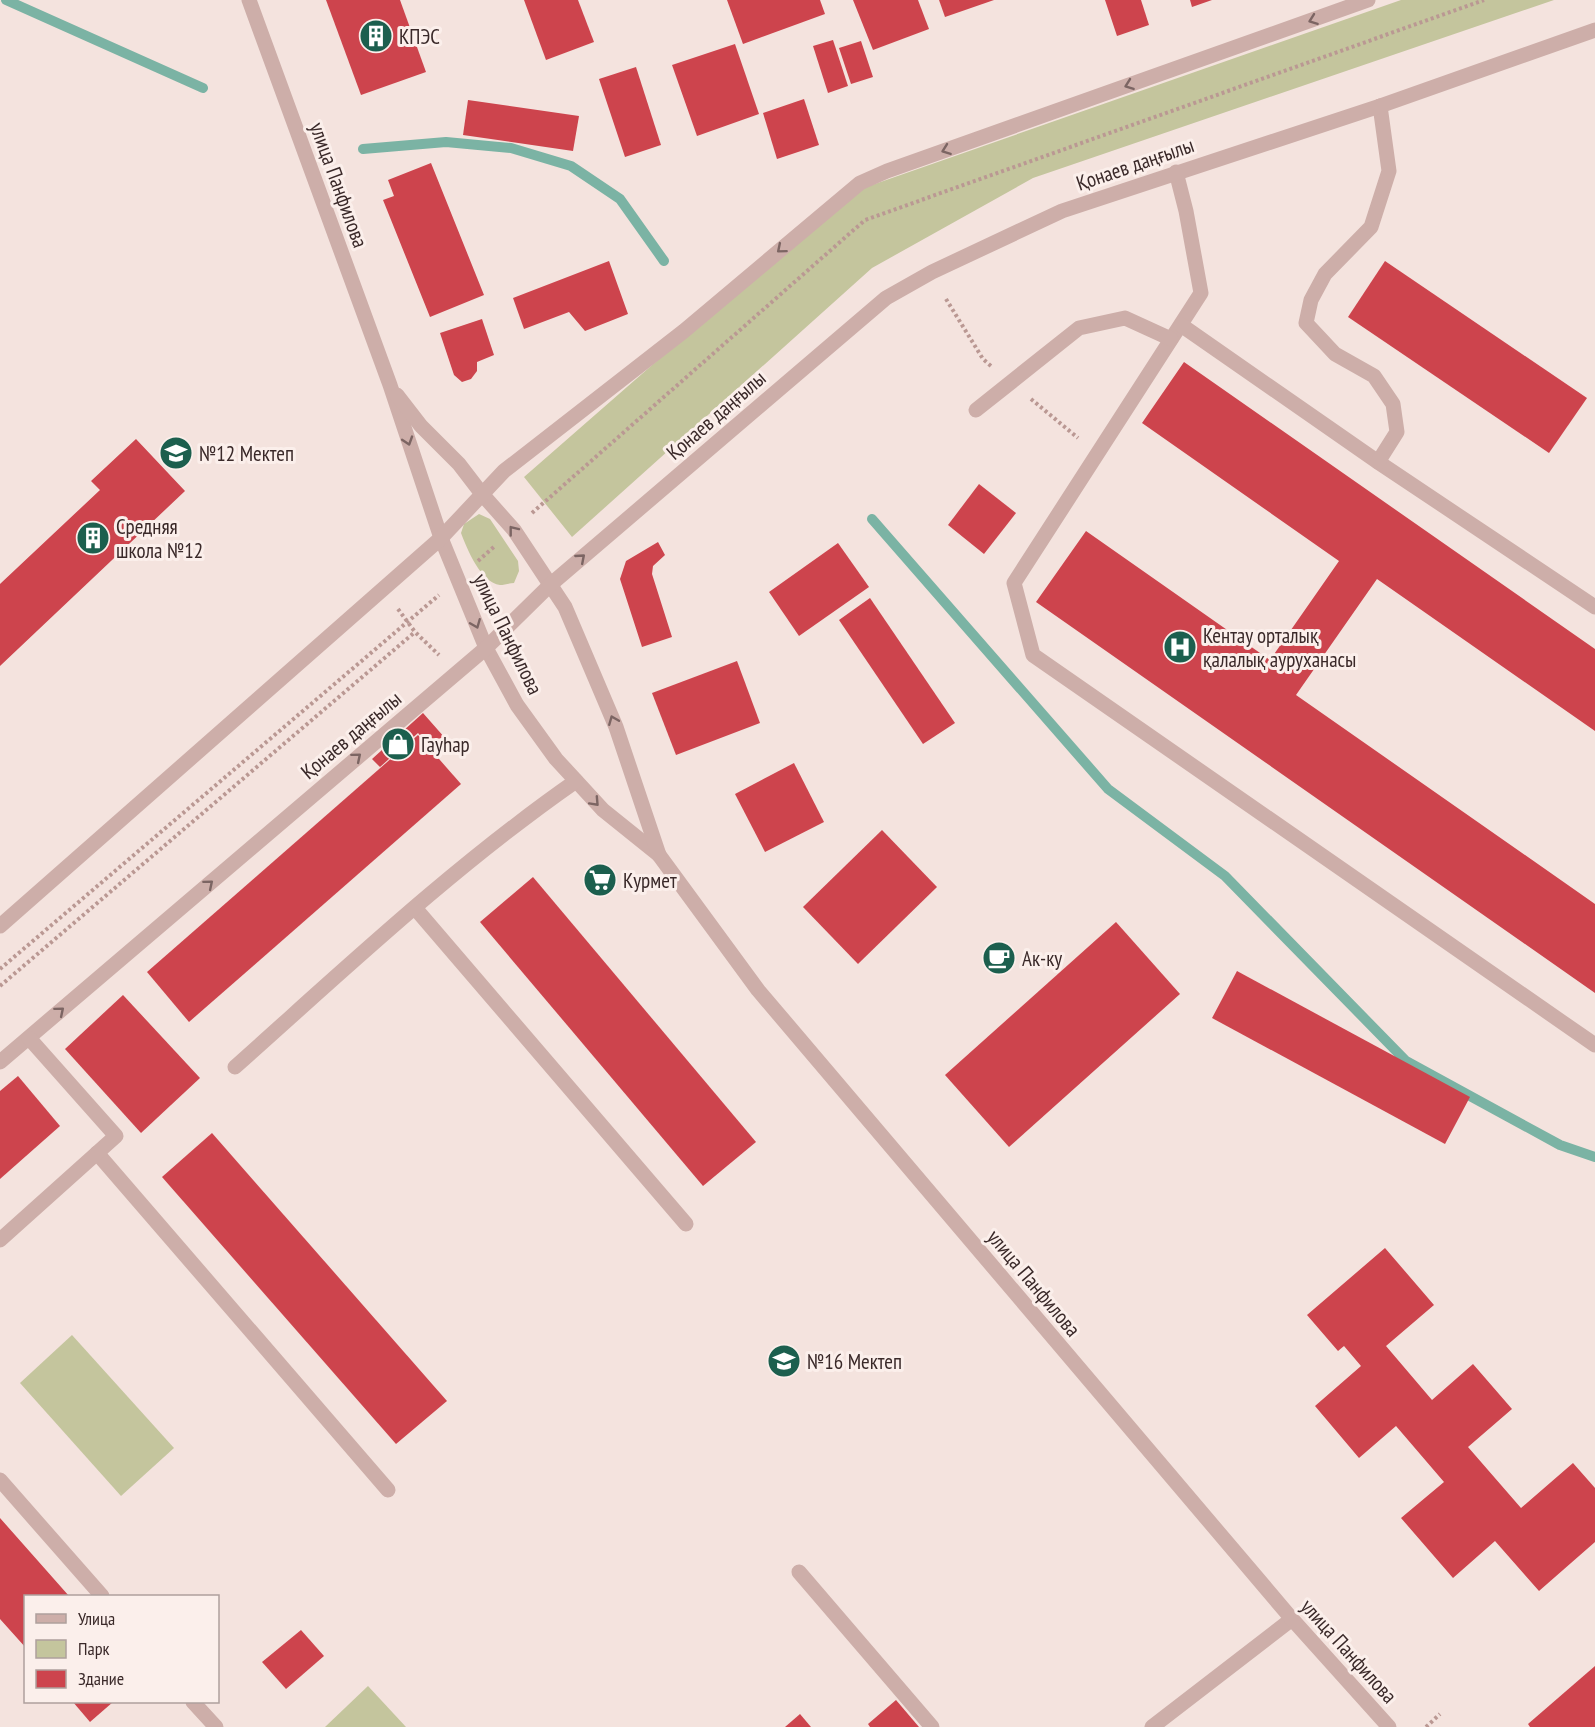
<svg xmlns="http://www.w3.org/2000/svg" width="1595" height="1727" font-family="'PT Sans Narrow',sans-serif">
  <rect width="100%" height="100%" fill="#f4e3de"/>
  <g fill="#c4c59d">
    <polygon points="1401,0 1554,0 1033,178 872,268 572,537 524,477 849,193"/>
    <path d="M 479,514 L 490,519 L 518,561 L 519,571 L 514,583 C 510,583 504,585 500,585 C 481,583 467,549 461,533 L 464,524 Z"/>
    <polygon points="72,1335 174,1448 121,1496 20,1383"/>
    <polygon points="368,1686 406,1727 325,1727"/>
  </g>
  <g fill="none" stroke-linecap="round" stroke-linejoin="round">
    <g stroke="#7bb3a4" stroke-width="10">
      <polyline points="6,0 203,88"/>
      <polyline points="363,149 446,142 511,148 571,166 620,199 664,261"/>
      <polyline points="872,519 1108,789 1225,876 1406,1061 1560,1145 1595,1157"/>
    </g>
  </g>
  <g fill="#cd444d">
    <polygon points="326,0 400,0 426,72 361,95"/>
    <polygon points="524,0 578,0 594,42 546,60"/>
    <polygon points="727,0 820,0 825,14 743,44"/>
    <polygon points="853,0 918,0 929,29 873,50"/>
    <polygon points="939,0 994,0 945,17"/>
    <polygon points="1105,0 1141,0 1149,25 1117,36"/>
    <polygon points="1190,0 1212,0 1192,7"/>
    <polygon points="833,40 848,86 828,93 813,46"/>
    <polygon points="861,41 873,77 851,84 839,48"/>
    <polygon points="735,44 759,114 697,136 672,65"/>
    <polygon points="636,67 661,145 625,157 599,79"/>
    <polygon points="804,99 819,145 777,159 763,113"/>
    <polygon points="468,100 579,116 573,151 463,135"/>
    <polygon points="431,163 484,295 430,317 383,200 394,196 388,180"/>
    <polygon points="609,261 628,314 585,331 569,312 524,329 513,298"/>
    <polygon points="1385,261 1587,398 1549,453 1348,317"/>
    <polygon points="482,319 494,355 477,362 477,371 471,379 462,382 454,375 440,333"/>
    <polygon points="1184,362 1595,649 1595,731 1377,579 1296,695 1595,904 1595,993 1036,602 1086,531 1270,660 1339,561 1142,423"/>
    <polygon points="136,439 185,491 0,666 0,584 100,490 91,481"/>
    <polygon points="979,484 1016,513 984,554 948,525"/>
    <polygon points="658,542 665,555 653,566 652,574 672,637 642,647 620,579 626,561"/>
    <polygon points="838,543 869,587 799,636 769,592"/>
    <polygon points="870,598 955,723 923,744 839,620"/>
    <polygon points="737,661 760,723 676,755 652,693"/>
    <polygon points="423,713 445,738 432,749 418,733 380,767 372,759"/>
    <polygon points="418,735 461,784 189,1022 147,972"/>
    <polygon points="794,763 824,822 765,852 735,794"/>
    <polygon points="882,830 937,887 858,964 803,907"/>
    <polygon points="533,877 756,1142 703,1186 480,922"/>
    <polygon points="1116,922 1180,994 1009,1147 945,1075"/>
    <polygon points="1237,971 1470,1097 1445,1144 1212,1018"/>
    <polygon points="123,995 200,1078 141,1133 65,1049"/>
    <polygon points="18,1076 60,1126 0,1179 0,1091"/>
    <polygon points="212,1133 447,1401 396,1444 162,1177"/>
    <polygon points="1385,1248 1434,1305 1386,1346 1432,1400 1473,1364 1512,1409 1468,1447 1521,1508 1573,1463 1595,1488 1595,1542 1539,1591 1495,1541 1453,1578 1401,1518 1444,1482 1396,1426 1359,1458 1315,1406 1361,1366 1344,1346 1338,1351 1307,1315"/>
    <polygon points="0,1518 69,1596 26,1596 26,1648 0,1619"/>
    <polygon points="301,1630 324,1656 286,1689 262,1662"/>
    <polygon points="1595,1666 1595,1727 1530,1727 1528,1724"/>
    <polygon points="896,1700 919,1727 870,1727 868,1724"/>
    <polygon points="73,1702 113,1702 90,1722"/>
    <polygon points="800,1714 811,1727 785,1727"/>
  </g>
  <g fill="none" stroke-linecap="round" stroke-linejoin="round">
    <g stroke="#ba9893" stroke-width="4" stroke-dasharray="3 3" stroke-linecap="butt">
      <polyline points="946,299 983,359 991,366"/>
      <polyline points="1031,399 1078,438"/>
      <polyline points="532,513 865,220 1484,0"/>
      <polyline points="478,561 495,546"/>
      <polyline points="398,609 415,632 439,655"/>
      <polyline points="0,969 439,595"/>
      <polyline points="0,986 415,632"/>
      <polyline points="1426,1727 1440,1714"/>
    </g>
    <g stroke="#cdaea9" stroke-width="15">
      <polyline points="1176,172 1186,211 1201,293 1014,583 1033,655 1595,1045"/>
      <polyline points="1181,325 1378,462 1595,607"/>
      <polyline points="976,410 1079,328 1125,318 1171,339"/>
      <polyline points="1378,462 1397,432 1393,404 1374,376 1335,354 1306,323 1311,300 1325,274 1371,227 1389,171 1380,106"/>
      <polyline points="799,1572 932,1727"/>
      <polyline points="1152,1727 1292,1619"/>
    </g>
    <g stroke="#cdaea9" stroke-width="15">
      <polyline points="249,0 390,385 441,538 486,648 517,705 556,759 603,810 659,855 758,990 1292,1619 1389,1727"/>
      <polyline points="397,395 421,426 459,464 482,494 514,530 565,607 616,727 659,855"/>
      <polyline points="415,908 686,1224"/>
      <polyline points="0,926 441,538 504,471 684,331 860,183 887,171 1368,0"/>
      <polyline points="0,1062 486,648 550,585 886,298 932,272 1062,211 1380,106 1595,30"/>
      <path d="M 235,1067 C 345,969 454,866 576,781"/>
      <polyline points="97,1153 388,1490"/>
      <polyline points="0,1240 116,1136 29,1038"/>
      <polyline points="0,1480 102,1596"/>
      <polyline points="193,1702 216,1727"/>
    </g>
  </g>
  <defs><path id="oneway-chevron" d="M-2-3.5L2.5 0L-2 3.5" fill="none" stroke-width="1.6" stroke-linecap="round" stroke-linejoin="round" transform="scale(1.5)"/></defs>
  <g stroke="#7c6563">
    <use href="#oneway-chevron" transform="translate(1313 20) rotate(160)"/>
    <use href="#oneway-chevron" transform="translate(1129 85) rotate(160)"/>
    <use href="#oneway-chevron" transform="translate(946 150) rotate(160)"/>
    <use href="#oneway-chevron" transform="translate(781 249) rotate(140)"/>
    <use href="#oneway-chevron" transform="translate(408 441) rotate(72)"/>
    <use href="#oneway-chevron" transform="translate(513 530) rotate(-128)"/>
    <use href="#oneway-chevron" transform="translate(581 558) rotate(-41)"/>
    <use href="#oneway-chevron" transform="translate(476 624) rotate(68)"/>
    <use href="#oneway-chevron" transform="translate(613 720) rotate(-112)"/>
    <use href="#oneway-chevron" transform="translate(357 757) rotate(-40)"/>
    <use href="#oneway-chevron" transform="translate(595 802) rotate(47)"/>
    <use href="#oneway-chevron" transform="translate(209 884) rotate(-40)"/>
    <use href="#oneway-chevron" transform="translate(60 1011) rotate(-40)"/>
  </g>
  <defs>
    <g id="building-disc" transform="scale(1.725)"><circle r="9.5" fill="#1c5f4e" stroke="#fbefeb"/><path d="M-4-6H4V6H1V3H-1V6H-4ZM-2.5-4.3h1.7v1.8h-1.7ZM.8-4.3h1.7v1.8H.8ZM-2.5-1h1.7V.8h-1.7ZM.8-1h1.7V.8H.8Z" fill="#fff"/></g>
    <g id="school-disc" transform="scale(1.725)"><circle r="9.5" fill="#1c5f4e" stroke="#fbefeb"/><path d="M0-5L7-2L0 1L-7-2ZM-4 1L0 2.5L4 1V4Q0 6-4 4Z" fill="#fff"/></g>
    <g id="hospital-disc" transform="scale(1.725)"><circle r="9.5" fill="#1c5f4e" stroke="#fbefeb"/><path d="M-5-5h3v3.5h4V-5h3V5h-3V1.5h-4V5h-3Z" fill="#fff"/></g>
    <g id="shop-disc" transform="scale(1.725)"><circle r="9.5" fill="#1c5f4e" stroke="#fbefeb"/><path d="M-5-2.5h2.3a2.7 3.5 0 0 1 5.4 0H5L5.5 6h-11ZM-1.5-2.5h3a1.5 2.3 0 0 0-3 0Z" fill="#fff"/></g>
    <g id="supermarket-disc" transform="scale(1.725)"><circle r="9.5" fill="#1c5f4e" stroke="#fbefeb"/><path d="M-6-5.5h2.5l.6 2H6L4.5 2H-2.5L-4.4-4H-6ZM-1.5 3.2a1.3 1.3 0 1 0 .1 0ZM3 3.2a1.3 1.3 0 1 0 .1 0Z" fill="#fff"/></g>
    <g id="cafe-disc" transform="scale(1.725)"><circle r="9.5" fill="#1c5f4e" stroke="#fbefeb"/><path d="M-5.5-4.5H6V0H3Q3 3.5 0 3.5H-2.5Q-5.5 3.5-5.5 0ZM3-3.2v2h1.7v-2ZM-6 4.5H4V6H-6Z" fill="#fff"/></g>
  </defs>
  <g fill-rule="evenodd">
    <use href="#building-disc" x="376" y="36"/>
    <use href="#school-disc" x="176" y="453"/>
    <use href="#building-disc" x="93" y="538"/>
    <use href="#hospital-disc" x="1180" y="647"/>
    <use href="#shop-disc" x="398" y="744"/>
    <use href="#supermarket-disc" x="600" y="880"/>
    <use href="#cafe-disc" x="999" y="958"/>
    <use href="#school-disc" x="784" y="1361"/>
  </g>
  <g text-anchor="middle" dominant-baseline="central" stroke-width="6" stroke-linejoin="round" paint-order="stroke">
    <g font-size="21" fill="#3a2929" stroke="#fbefeb" text-anchor="start">
      <text x="399" y="36">КПЭС</text>
      <text x="199" y="453">№12 Мектеп</text>
      <text x="116" y="526">Средняя<tspan x="116" dy="24">школа №12</tspan></text>
      <text x="1203" y="635">Кентау орталық<tspan x="1203" dy="24">қалалық ауруханасы</tspan></text>
      <text x="421" y="744">Гауһар</text>
      <text x="623" y="880">Курмет</text>
      <text x="1022" y="958">Ак-ку</text>
      <text x="807" y="1361">№16 Мектеп</text>
    </g>
    <g font-size="21" fill="#3a2929" stroke="#fbefeb">
      <text transform="translate(1135 164) rotate(-19)">Қонаев даңғылы</text>
      <text transform="translate(339 185) rotate(70)">улица Панфилова</text>
      <text transform="translate(716 415) rotate(-41)">Қонаев даңғылы</text>
      <text transform="translate(508 634) rotate(64)">улица Панфилова</text>
      <text transform="translate(351 735) rotate(-40)">Қонаев даңғылы</text>
      <text transform="translate(1034 1283) rotate(50)">улица Панфилова</text>
      <text transform="translate(1349 1651) rotate(48)">улица Панфилова</text>
    </g>
  </g>
  <rect x="24" y="1595" width="195" height="108" fill="#fbefeb" stroke="#aea09d" stroke-width="1.5"/>
  <rect x="36" y="1614" width="30" height="9" fill="#cdaea9" stroke="#aea09d" stroke-width="1.5"/>
  <text x="78" y="1625" font-size="18" fill="#3a2929">Улица</text>
  <rect x="36" y="1640" width="30" height="18" fill="#c4c59d" stroke="#aea09d" stroke-width="1.5"/>
  <text x="78" y="1655" font-size="18" fill="#3a2929">Парк</text>
  <rect x="36" y="1670" width="30" height="18" fill="#cd444d" stroke="#aea09d" stroke-width="1.5"/>
  <text x="78" y="1685" font-size="18" fill="#3a2929">Здание</text>
</svg>
